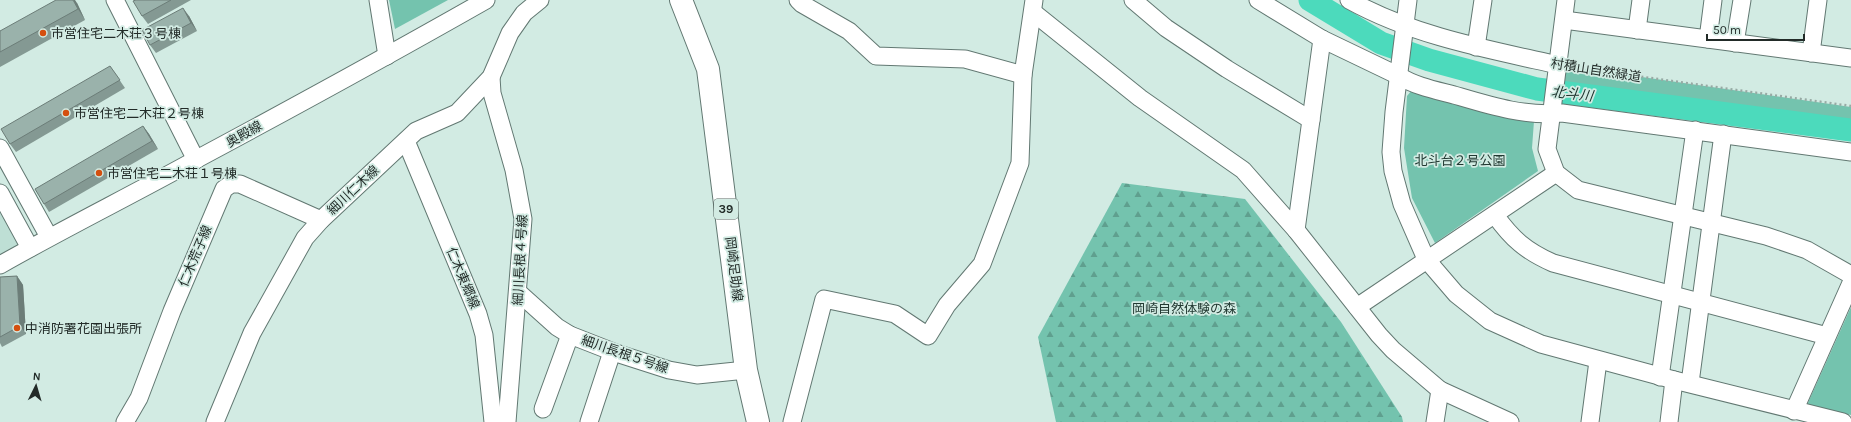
<svg xmlns="http://www.w3.org/2000/svg" width="1851" height="422" font-family="Karla,'Noto Sans JP',sans-serif">
  <defs>
    <pattern id="forest-firs" width="22" height="20" patternUnits="userSpaceOnUse"><rect width="22" height="20" fill="#74c3ae"/><path d="M5 1l3.5 6h-7zM16 11l3.5 6h-7z" fill="#5f9f8e"/></pattern>
  </defs>
  <rect width="100%" height="100%" fill="#d2ebe3"/>
  <polygon fill="#bedfd5" points="0,205 21,244 0,256"/>
  <g fill="#74c3ae">
    <polygon points="389,0 448,0 395,29"/>
    <polygon points="1558,65 1851,107 1851,128 1555,87"/>
    <polygon points="1412,90 1534,121 1532,148 1538,171 1435,243 1412,198 1404,148 1407,96"/>
    <polygon points="1851,307 1851,415 1807,405"/>
  </g>
  <polygon fill="url(#forest-firs)" points="1122,183 1245,199 1341,322 1402,417 1403,422 1056,422 1038,337"/>
  <g fill="none" stroke-linecap="round" stroke-linejoin="round">
    <polyline stroke="#4cdabc" stroke-width="23" points="1310,0 1381,43 1429,60 1537,89 1851,130"/>
    <g stroke="#627872" stroke-width="19">
      <g id="minor">
        <polyline points="115,0 196,160"/>
        <polyline points="378,0 387,56"/>
        <polyline points="798,0 802,4 849,31 876,56 965,59 1023,75"/>
        <polyline points="1133,0 1166,28 1227,69 1311,120"/>
        <path d="M 1258,0 L 1322,39 L 1399,76 C 1415,86 1435,90 1454,95 C 1488,105 1525,117 1562,113 L 1851,152"/>
        <path d="M 1349,0 C 1414,36 1486,49 1558,65"/>
        <polyline points="1408,0 1394,112 1391,152 1393,171 1402,204 1426,259 1456,294 1490,321 1541,344 1674,380 1843,422"/>
        <polyline points="1566,0 1547,149 1556,173 1578,190 1766,236 1807,250 1851,275"/>
        <polyline points="1034,13 1140,98 1243,170 1296,230 1379,335 1393,350 1440,390 1510,422"/>
        <polyline points="1564,20 1851,58"/>
        <polyline points="1637,30 1641,0"/>
        <polyline points="1708,39 1713,0"/>
        <polyline points="1735,43 1742,0"/>
        <polyline points="1476,47 1483,0"/>
        <polyline points="1811,53 1818,0"/>
        <polyline points="491,77 492,93 514,170 523,219 507,422"/>
        <polyline points="406,141 478,314 484,335 493,422"/>
        <polyline points="0,148 49,237"/>
        <polyline points="0,193 30,248"/>
        <path d="M 1495,215 C 1512,239 1526,251 1553,263 L 1827,336"/>
        <polyline points="1296,230 1322,39"/>
        <path d="M 0,265 C 65,228 132,195 197,159 C 294,107 391,54 486,0"/>
        <polyline points="518,292 557,327 570,335 616,353 669,370 697,375 746,370"/>
        <polyline points="1357,307 1556,173"/>
        <polyline points="1660,377 1695,130"/>
        <polyline points="1690,383 1723,134"/>
        <polyline points="543,409 570,335"/>
        <polyline points="1794,411 1851,283"/>
        <polyline points="125,422 139,398 172,311 224,189 231,184 240,184 321,220"/>
        <polyline points="215,422 252,333 305,238 321,220 416,131 457,113 491,77 510,33 524,13 540,0"/>
        <polyline points="589,422 612,352"/>
        <polyline points="792,422 824,299 895,314 928,336 947,305 982,264 1020,163 1023,75 1034,0"/>
        <polyline points="1435,422 1440,390"/>
        <polyline points="1590,422 1598,361"/>
        <polyline points="1669,422 1674,380"/>
      </g>
    </g>
    <g stroke="#627872" stroke-width="24">
      <polyline id="major" points="681,0 708,69 746,370 758,422"/>
    </g>
    <polyline stroke="#97aaa4" stroke-width="2.5" stroke-dasharray="2 3" stroke-linecap="butt" points="1572,67 1851,106"/>
    <use href="#minor" stroke="#fff" stroke-width="17"/>
    <use href="#major" stroke="#fff" stroke-width="22"/>
  </g>
  <g fill="#849993">
    <polygon points="136,0 191,0 148,24 142,16"/>
    <polygon points="77,3 85,20 0,67 0,31"/>
    <polygon points="189,16 197,31 156,53 150,45"/>
    <polygon points="110,66 125,88 16,152 10,144"/>
    <polygon points="143,126 149,134 158,149 49,212 44,204"/>
    <polygon points="17,276 23,285 26,334 2,347 0,343 0,277"/>
  </g>
  <g fill="#6c7d78">
    <polygon points="73,0 75,0 77,3 85,20 78,9"/>
    <polygon points="183,8 189,16 197,31 191,23"/>
    <polygon points="143,126 149,134 158,149 152,141"/>
    <polygon points="17,276 23,285 26,334 20,326"/>
  </g>
  <g fill="#9ab2ab" stroke="#6c7d78">
    <polygon points="56,0 73,0 78,9 0,52 0,31"/>
    <polygon points="136,0 171,0 142,16 133,1"/>
    <polygon points="183,8 191,23 150,45 142,30"/>
    <polygon points="110,66 120,80 10,144 1,129"/>
    <polygon points="143,126 152,141 44,204 35,189"/>
    <polygon points="17,276 20,326 0,337 0,277"/>
  </g>
  <g fill="#d44f0f" stroke="#d2ebe3" stroke-width="1.5">
    <circle cx="43" cy="33" r="4"/>
    <circle cx="66" cy="113" r="4"/>
    <circle cx="99" cy="173" r="4"/>
    <circle cx="17" cy="328" r="4"/>
  </g>
  <g text-anchor="middle" dominant-baseline="central" stroke-width="3.5" stroke-linejoin="round" paint-order="stroke">
    <rect fill="#d2ebe3" stroke="#576560" stroke-width="1" x="714" y="199" width="24" height="20" rx="3"/>
    <g font-size="12" font-weight="bold" fill="#222b28">
      <text x="726" y="209">39</text>
    </g>
    <g font-size="13" fill="#222b28" stroke="#d2ebe3" text-anchor="start">
      <text x="51" y="33">市営住宅二木荘３号棟</text>
      <text x="74" y="113">市営住宅二木荘２号棟</text>
      <text x="107" y="173">市営住宅二木荘１号棟</text>
      <text x="25" y="328">中消防署花園出張所</text>
    </g>
    <g font-size="13" fill="#222b28" stroke="#d2ebe3">
      <text transform="translate(1596 70) rotate(9)">村積山自然緑道</text>
      <text transform="translate(244 134) rotate(-29)">奥殿線</text>
      <text transform="translate(353 190) rotate(-43)">細川仁木線</text>
      <text transform="translate(195 256) rotate(-67)">仁木荒子線</text>
      <text transform="translate(520 260) rotate(-87)">細川長根４号線</text>
      <text transform="translate(734 269) rotate(83)">岡崎足助線</text>
      <text transform="translate(463 278) rotate(67)">仁木東郷線</text>
      <text transform="translate(625 354) rotate(19)">細川長根５号線</text>
    </g>
    <g font-size="13" fill="#213932" stroke="#d2ebe3">
      <text x="1460" y="160">北斗台２号公園</text>
      <text x="1184" y="308">岡崎自然体験の森</text>
    </g>
    <g font-size="14" font-style="italic" fill="#1a312b" stroke="#d2ebe3">
      <text transform="translate(1572 94) rotate(7)">北斗川</text>
    </g>
  </g>
  <g transform="translate(36 386) rotate(5)" stroke="#d2ebe3" stroke-width="3" paint-order="stroke">
  <path d="M0-3L7 15L0 10L-7 15Z" fill="#222b28"/>
  <text y="-6" font-size="11" font-weight="bold" text-anchor="middle" fill="#222b28">N</text>
  </g>
  <path d="M1707 34v6h97v-6" fill="none" stroke="#222b28" stroke-width="2"/>
  <text x="1713" y="34" font-size="12" fill="#222b28" stroke="#d2ebe3" stroke-width="3" paint-order="stroke">50 m</text>
</svg>
